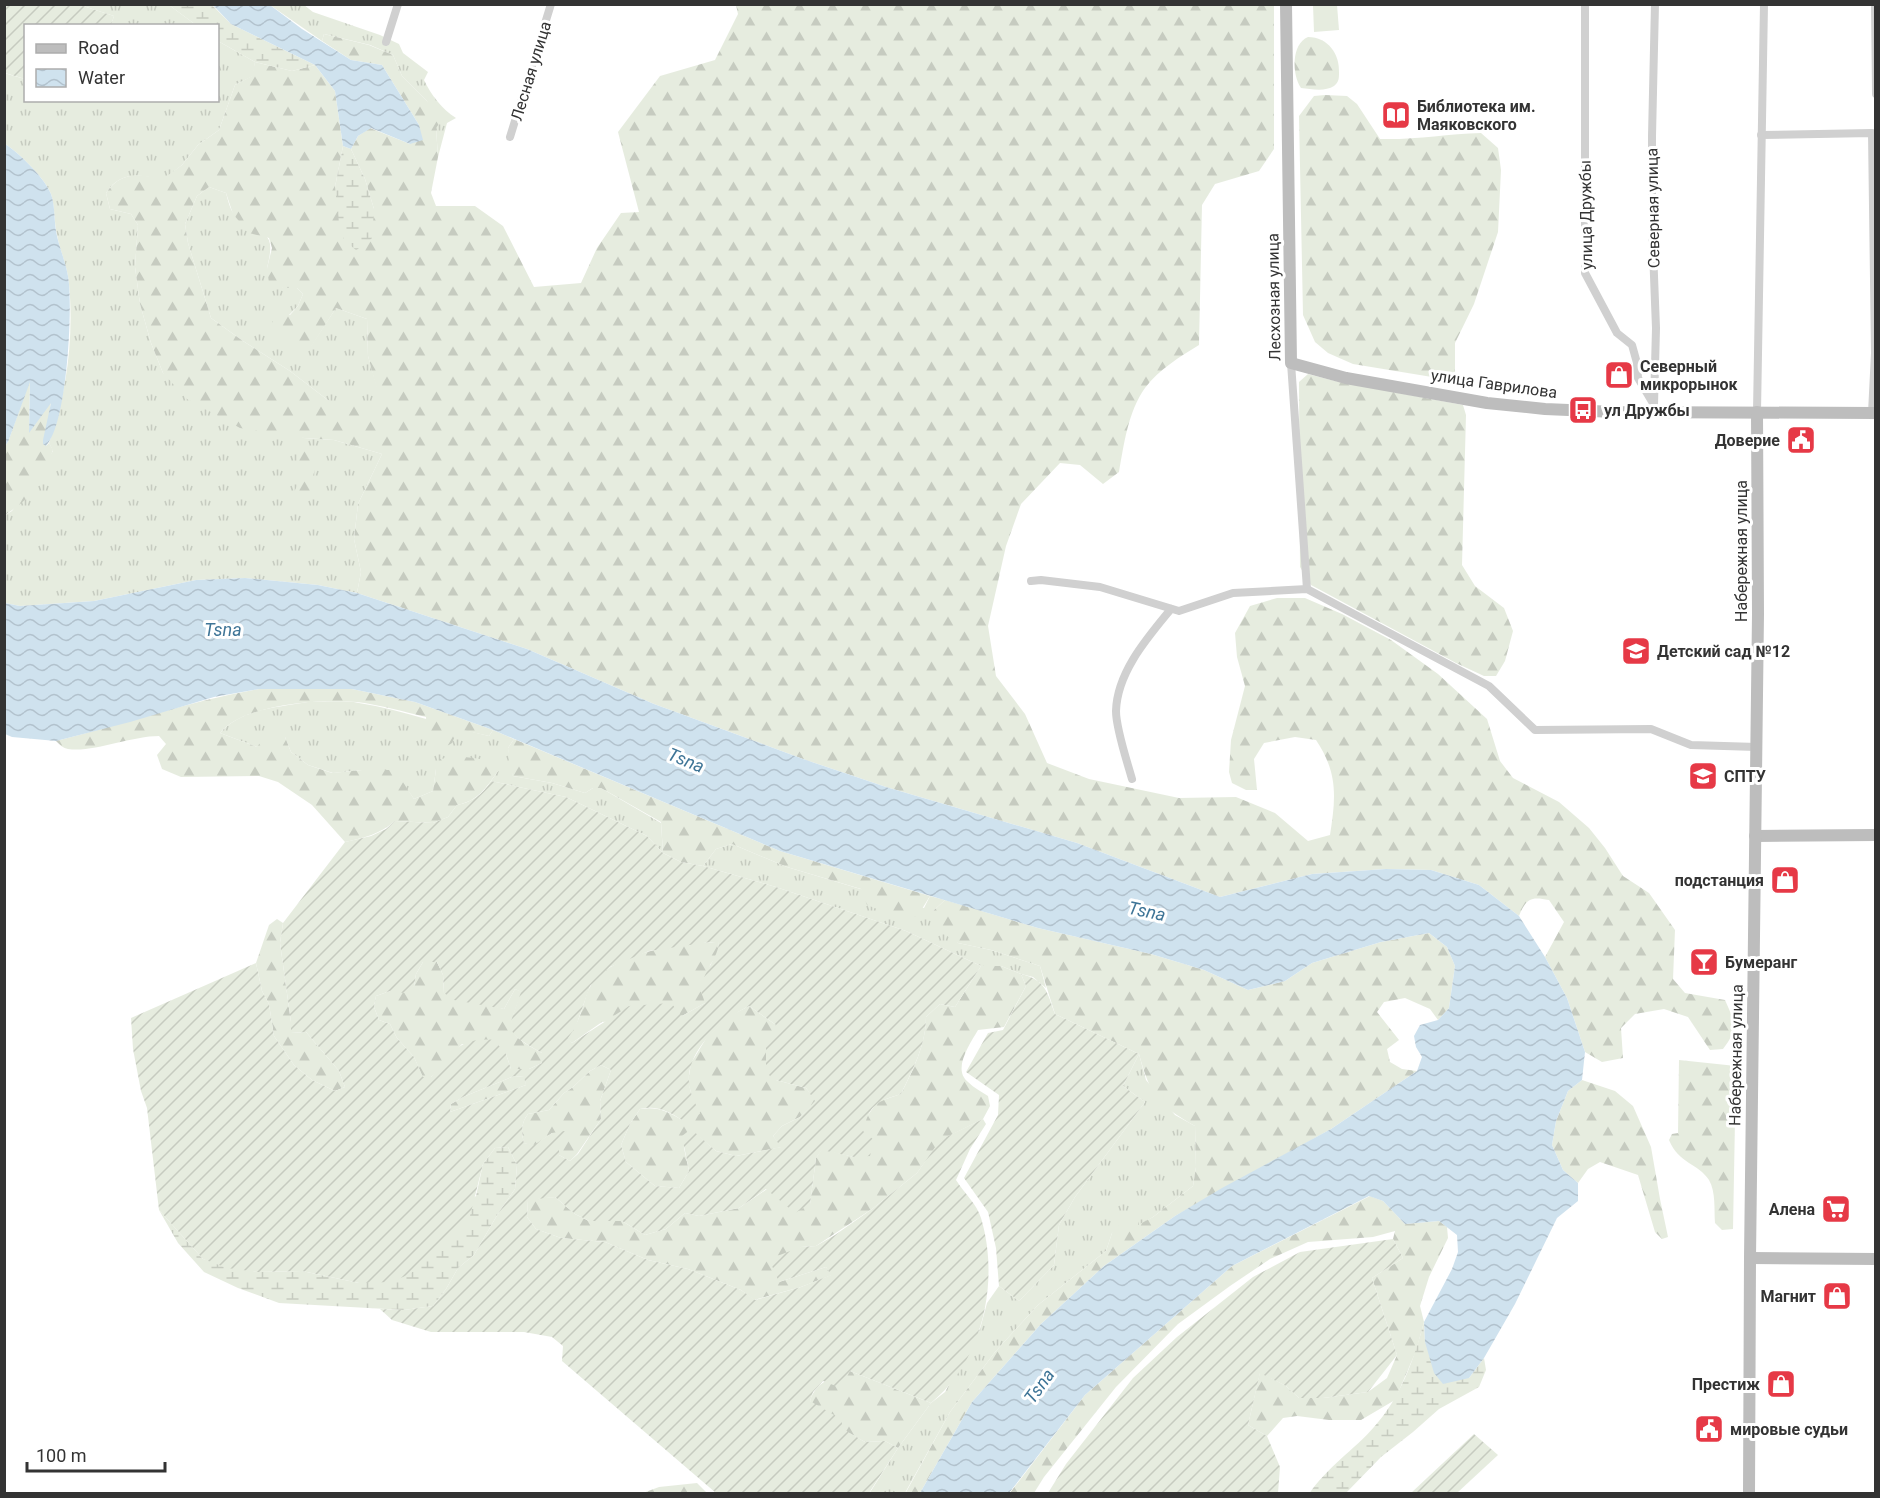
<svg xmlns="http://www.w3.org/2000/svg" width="1880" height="1498" font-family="Roboto,sans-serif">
  <defs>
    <pattern id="grass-tufts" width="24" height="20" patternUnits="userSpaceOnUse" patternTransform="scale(1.5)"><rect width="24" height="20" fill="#e6ecdf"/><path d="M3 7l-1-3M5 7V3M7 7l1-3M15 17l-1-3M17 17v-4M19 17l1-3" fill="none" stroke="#c6cbc0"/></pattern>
    <pattern id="forest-firs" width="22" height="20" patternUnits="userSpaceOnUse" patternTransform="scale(1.5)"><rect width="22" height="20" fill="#e6ecdf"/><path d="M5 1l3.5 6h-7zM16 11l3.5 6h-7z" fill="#c6cbc0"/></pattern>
    <pattern id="wetland-marsh" width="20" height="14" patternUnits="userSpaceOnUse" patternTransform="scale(1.5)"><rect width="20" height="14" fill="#e6ecdf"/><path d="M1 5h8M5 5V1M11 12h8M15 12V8" fill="none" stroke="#c6cbc0"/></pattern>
    <pattern id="garden-furrows" width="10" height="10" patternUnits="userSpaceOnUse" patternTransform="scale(1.5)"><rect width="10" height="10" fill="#e6ecdf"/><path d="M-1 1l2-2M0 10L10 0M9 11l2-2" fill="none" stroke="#c6cbc0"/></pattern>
    <pattern id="water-waves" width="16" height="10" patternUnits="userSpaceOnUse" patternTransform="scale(1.5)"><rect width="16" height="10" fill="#cfe2ee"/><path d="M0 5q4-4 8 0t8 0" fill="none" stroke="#b2c2cd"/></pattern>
  </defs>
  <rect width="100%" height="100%" fill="#fff"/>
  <g fill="url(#grass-tufts)">
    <polygon points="80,5 169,5 196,25 111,25 114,16"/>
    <path d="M 270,5 L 304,5 L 313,12 L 380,35 L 399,44 L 403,53 L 428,72 L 424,80 C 431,95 442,109 456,118 L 447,123 L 438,157 L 436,128 L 427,101 L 402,76 L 393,55 L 370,45 L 324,34 L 322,41 Z"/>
    <path d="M 218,41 L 255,62 L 253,76 L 235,85 L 219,130 L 198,145 L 182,165 L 163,180 C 140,174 120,171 106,193 L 110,209 L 131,214 L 138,225 L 135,267 L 140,304 L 151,343 L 163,373 L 304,438 L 334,440 L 382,454 L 358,504 L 354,539 L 361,572 L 357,593 L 318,585 L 245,578 L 196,580 L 94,601 L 20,606 L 5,603 L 5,515 L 12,511 L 53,451 L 49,443 C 67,393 74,337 69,284 C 68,268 60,251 57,235 C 54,222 55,206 51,194 C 45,178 19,153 5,144 L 4,73 L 25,79 L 26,100 L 218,100 Z"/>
    <path d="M 209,187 L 226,193 C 228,200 230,210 235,215 C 260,239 278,225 267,268 L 283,288 L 297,288 L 303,294 L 298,306 L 289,315 L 311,346 L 336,308 L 367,319 L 368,356 L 381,401 L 329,401 L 290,371 L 243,341 L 211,318 L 188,243 L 185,224 L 197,196 Z"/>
    <path d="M 308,702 C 325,702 343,700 359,703 C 404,710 445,726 489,736 L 493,730 L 514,739 L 508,748 L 513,776 L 552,783 L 585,793 L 593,788 L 601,788 L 661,823 L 663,853 L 647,836 L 566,797 L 491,781 L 498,771 L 436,769 L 433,791 L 414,799 L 394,770 L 362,770 L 333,773 L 308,765 L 291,752 L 285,737 L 257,747 L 220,733 C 240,709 279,707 308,702 Z"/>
    <polygon points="732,844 787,867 924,908 930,896 945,900 933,911 958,943 991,950 1040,966 1046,988 1033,977 1021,974 1001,966 981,966 906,931 776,887 703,866 716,849"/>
    <polygon points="1139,1054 1146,1080 1175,1115 1195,1126 1196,1167 1193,1186 1153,1217 1138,1226 1112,1233 1106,1251 1038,1305 995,1352 950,1412 905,1493 869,1494 898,1448 931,1403 945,1392 980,1329 987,1303 999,1286 1019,1301 1054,1265 1059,1225 1075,1197 1145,1102 1123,1086"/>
  </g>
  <g fill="url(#forest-firs)" fill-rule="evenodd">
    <path d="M 736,5 L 1274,5 L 1274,149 L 1259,171 L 1215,184 L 1202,205 L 1199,345 C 1180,357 1159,369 1145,388 C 1128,412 1124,444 1119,472 L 1103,484 L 1080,465 L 1060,463 L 1021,504 L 1006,546 L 988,626 L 996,676 L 1025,714 L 1047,763 L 1089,779 L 1179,798 L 1236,797 L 1275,813 L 1308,841 L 1330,835 C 1336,797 1338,773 1316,740 L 1295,737 L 1264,743 L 1254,759 L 1257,790 L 1246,790 L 1232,783 L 1229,772 L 1231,740 L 1245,686 L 1237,657 L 1235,633 L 1250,606 L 1277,598 L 1305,598 L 1342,614 L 1391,640 L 1438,674 L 1487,719 L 1500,761 L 1513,778 L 1559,802 L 1589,828 L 1605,848 L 1623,876 L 1649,893 L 1675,930 L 1673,979 L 1685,993 L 1725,1000 C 1735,1022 1738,1030 1723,1049 L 1710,1050 L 1688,1017 L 1664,1009 L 1635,1014 L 1621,1028 L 1623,1058 L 1602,1062 L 1585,1052 L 1567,998 L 1545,957 L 1564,922 L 1549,900 C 1530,896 1526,899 1519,916 L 1479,885 L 1431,870 L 1386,869 L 1312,874 L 1220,897 L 1077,843 L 886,787 L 803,759 L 654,704 L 527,649 L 357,593 L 361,572 L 354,539 L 358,504 L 382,454 L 334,440 L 304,438 L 240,428 L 187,399 L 163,373 L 151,343 L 140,304 L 135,267 L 138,225 L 131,214 L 110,209 L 106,193 C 120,171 140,174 163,179 L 182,165 L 198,145 L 219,130 L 235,85 L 252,76 L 255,62 L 292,71 L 315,65 L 335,91 L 343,146 L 335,187 L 374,209 L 365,179 L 351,149 L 358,136 L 370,128 L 410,144 L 419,125 L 382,65 L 351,60 L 322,41 L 324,34 L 369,45 L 393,55 L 402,76 L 427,101 L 441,121 L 436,128 L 438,157 L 431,193 L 436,206 L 475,206 L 503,226 L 534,287 L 581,283 L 597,248 L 621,213 L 639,212 L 618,132 L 660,76 L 715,60 L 738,14 ZM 209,187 L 226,193 L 233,214 L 249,233 L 269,238 L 272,248 L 267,268 L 269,283 L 283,288 L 297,288 L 303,294 L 298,306 L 290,315 L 274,316 L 271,328 L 282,345 L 296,347 L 311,347 L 336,308 L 367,319 L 368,356 L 380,401 L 329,401 L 290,371 L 243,341 L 211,318 L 188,243 L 185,224 L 197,196 Z"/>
    <path d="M 1308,37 C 1328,37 1340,54 1339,73 C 1339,78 1339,82 1334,86 C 1325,92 1311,89 1301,88 C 1292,75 1291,44 1308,37 Z"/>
    <path d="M 1325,95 L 1347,96 L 1357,104 L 1380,139 C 1414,140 1447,134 1481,133 L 1498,148 L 1501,170 L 1498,232 L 1474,304 L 1455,343 L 1455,372 L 1438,378 L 1353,364 L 1328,353 L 1315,342 L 1303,315 L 1299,116 L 1314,96 Z"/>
    <polygon points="1308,374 1335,381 1463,405 1466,415 1462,565 1475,586 1504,608 1513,631 1505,661 1496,676 1484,676 1456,663 1311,585 1300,567 1299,382"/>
    <path d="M 30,380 L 29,432 L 51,401 L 46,446 L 49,443 L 53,450 C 40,485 36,494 5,515 L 5,446 L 8,442 Z"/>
    <path d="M 301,447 L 315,450 C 321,466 309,476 311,492 L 303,500 L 296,497 L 295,490 L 301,479 L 296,471 L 299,467 C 296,459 296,454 301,447 Z"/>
    <path d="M 259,689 L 352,689 L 415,702 L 493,730 L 489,736 L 458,729 L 452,743 L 441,750 L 427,744 L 426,717 C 404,712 381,705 357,702 C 323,698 243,704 220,733 L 257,747 L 265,736 L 285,737 L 291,752 L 308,765 L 332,773 L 362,770 L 395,770 L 414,799 L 433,791 L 436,769 L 440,759 C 460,755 476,757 496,763 L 498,771 C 486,788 478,801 457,805 L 448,817 L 433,823 L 395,821 C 380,834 364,838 345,842 L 312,805 L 278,782 L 259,776 L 181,777 L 162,769 L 157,755 L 166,744 L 159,736 C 131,736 92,753 68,749 C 63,748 60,745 56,741 C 124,724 190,701 259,689 Z"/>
    <polygon points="514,739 780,851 930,896 917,917 887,913 867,905 861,889 787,867 732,844 716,849 703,866 681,862 663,853 661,822 601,788 593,788 585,793 552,783 513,776 509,764 508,748"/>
    <path d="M 945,900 L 1038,928 L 1151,954 L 1204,970 L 1248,990 L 1285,981 L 1312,963 L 1381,942 L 1429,933 L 1447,947 L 1455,966 L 1449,1008 L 1438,1020 L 1430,1009 L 1405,998 L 1384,1002 L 1377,1012 L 1399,1040 L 1387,1049 L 1390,1062 L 1402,1069 L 1417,1071 L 1331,1129 L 1175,1216 L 1104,1266 L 1041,1324 L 972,1402 L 920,1493 L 905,1494 L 950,1412 L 995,1352 L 1038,1305 L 1106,1251 L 1112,1233 L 1129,1213 L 1138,1213 L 1138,1225 L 1153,1217 L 1193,1186 L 1196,1167 L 1195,1126 C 1158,1105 1150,1095 1139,1054 L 1055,1014 L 1040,966 L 991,950 L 958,943 L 930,925 L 933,911 Z"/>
    <polygon points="277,919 283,923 280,943 291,1022 291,1033 306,1032 339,1071 345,1087 335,1091 312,1080 294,1065 274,1036 269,1004 262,991 256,963 269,925"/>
    <path d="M 719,942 L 718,954 L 710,965 L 705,1003 L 682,1016 L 602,1022 L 572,1043 L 567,1038 C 574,1029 579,1020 582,1009 C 585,1002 586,993 590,987 C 609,953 683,942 719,942 Z"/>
    <path d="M 423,962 L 437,962 L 443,975 L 444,993 L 504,1009 L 515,989 L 522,992 C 507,1030 504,1032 542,1053 L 542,1063 L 529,1069 L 511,1069 L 506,1054 L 462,1044 L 431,1077 L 423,1078 L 414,1057 L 397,1038 L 390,1024 L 379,1020 L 374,1007 L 376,996 L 390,991 L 414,986 L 416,974 Z"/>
    <path d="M 981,966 L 1001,966 L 1021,974 L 1026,986 L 1004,1027 L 978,1030 C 970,1044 952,1069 968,1082 C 974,1088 982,1092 988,1096 L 990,1106 L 983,1119 L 941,1140 L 917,1173 L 872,1209 L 816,1246 L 801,1247 L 779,1282 L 826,1267 L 832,1275 L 801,1287 L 754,1300 L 741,1290 L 688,1269 L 648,1260 L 605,1242 L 561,1238 L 536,1229 L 527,1217 L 528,1199 L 555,1197 L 575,1214 L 589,1221 L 622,1221 L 645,1235 L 666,1229 L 685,1213 L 699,1216 L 739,1208 L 767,1189 L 810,1204 L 816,1158 L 822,1149 L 854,1157 L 866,1118 L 877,1102 L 901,1094 C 913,1070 926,1044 926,1017 L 940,1004 L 955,1007 Z"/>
    <path d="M 749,1006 L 776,1025 L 776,1080 L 806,1088 L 816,1101 L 800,1117 L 782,1126 L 773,1136 L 782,1147 L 736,1156 L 716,1151 L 691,1130 L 684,1148 L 689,1171 L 679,1188 L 655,1186 L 626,1162 L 621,1145 L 630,1124 L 640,1109 C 656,1106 668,1111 682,1120 L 692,1096 L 688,1082 L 691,1063 L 707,1037 L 728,1017 Z"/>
    <path d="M 1679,1060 L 1736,1066 L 1733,1229 L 1722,1230 L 1715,1223 C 1714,1210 1716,1192 1709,1180 C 1698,1163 1679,1164 1669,1140 L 1672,1134 L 1678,1133 Z"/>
    <path d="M 601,1065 L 611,1070 L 600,1101 L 601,1119 L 577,1154 L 570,1161 L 559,1155 L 559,1144 L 552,1133 L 534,1146 L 524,1143 C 521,1132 521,1123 528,1114 L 549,1110 L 564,1093 L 573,1087 L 590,1071 Z"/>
    <polygon points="514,1076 525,1077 526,1085 450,1112 451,1104 463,1097"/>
    <polygon points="1582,1080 1615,1091 1633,1106 1651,1147 1660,1199 1668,1237 1662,1239 1655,1232 1638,1175 1600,1162 1588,1169 1578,1183 1563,1170 1552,1145 1556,1121 1568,1091"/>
    <polygon points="1370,1196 1383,1201 1405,1224 1439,1221 1447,1227 1448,1238 1429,1277 1420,1306 1424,1322 1416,1351 1395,1400 1361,1420 1329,1420 1297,1416 1283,1418 1267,1436 1248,1425 1260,1372 1286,1386 1299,1398 1323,1398 1368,1392 1387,1378 1397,1355 1372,1278 1403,1258 1393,1239 1395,1231 1373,1237 1308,1242 1270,1259 1230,1286 1178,1324 1116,1387 1044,1477 1034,1493 1009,1494 1085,1395 1232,1266"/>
    <path d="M 850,1371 L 931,1403 L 898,1448 L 885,1441 L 865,1442 L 842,1429 L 810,1401 C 816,1381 832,1378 850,1371 Z"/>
    <polygon points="697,1483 707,1493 643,1493 659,1487"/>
  </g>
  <g fill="url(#wetland-marsh)">
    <polygon points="169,5 212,5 231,24 315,65 292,71 255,62 218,41 218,26 196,25"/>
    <polygon points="343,146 351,149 365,179 374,209 372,238 364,246 356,250 345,241 340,232 335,187"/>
    <polygon points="508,1147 517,1165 515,1189 499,1212 474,1255 458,1268 446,1289 433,1306 404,1310 279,1303 238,1288 204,1272 178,1243 159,1210 203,1259 257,1272 302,1271 359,1283 476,1196 483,1164 495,1148"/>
    <path d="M 1424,1322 L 1425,1342 L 1469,1378 L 1484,1358 L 1486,1370 L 1479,1387 L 1439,1409 L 1413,1432 L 1381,1457 L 1346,1493 L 1309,1494 C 1327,1467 1354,1450 1374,1427 C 1401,1397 1414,1359 1424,1322 Z"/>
  </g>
  <g fill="url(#garden-furrows)" fill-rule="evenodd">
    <polygon points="4,5 80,5 114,16 111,25 26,26 25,79 5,73"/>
    <path d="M 491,781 L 566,797 L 647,836 L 663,853 L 681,862 L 703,866 L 776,887 L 906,931 L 981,966 L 955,1007 L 940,1004 L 926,1017 C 926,1045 913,1069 901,1094 C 876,1102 870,1104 863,1131 L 874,1140 L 870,1156 L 854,1157 L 822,1150 L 816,1158 L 810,1204 L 795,1213 L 766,1189 L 739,1208 L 699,1216 L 685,1213 L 666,1229 L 645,1235 L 622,1221 L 589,1221 L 575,1214 L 555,1197 L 528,1200 L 527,1217 L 536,1229 L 561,1238 L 605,1242 L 648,1260 L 688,1269 L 741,1290 L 755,1300 L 801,1287 L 831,1275 L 826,1267 L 779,1282 L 769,1259 L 801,1247 L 816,1246 L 835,1235 L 872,1209 L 917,1173 L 940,1140 L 983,1119 L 986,1124 L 970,1149 L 956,1180 C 964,1193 977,1204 981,1218 C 1000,1281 983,1361 931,1403 L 850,1371 L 841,1388 L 823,1381 L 813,1392 L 810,1401 L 841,1419 L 843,1429 L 865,1442 L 885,1441 L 898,1448 L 869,1493 L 716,1493 L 562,1361 L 563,1346 L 552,1337 L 524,1332 L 431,1332 L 392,1320 L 380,1309 L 404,1310 L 433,1306 L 446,1289 L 458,1268 L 474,1255 L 499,1212 L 515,1189 L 517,1165 L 508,1147 L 495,1148 L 483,1164 L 468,1224 L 410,1274 L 391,1282 L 359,1283 L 302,1271 L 257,1272 L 227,1268 L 203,1259 L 159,1210 L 147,1108 L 141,1091 L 133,1049 L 131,1018 L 256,963 L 262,991 L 269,1004 L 274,1036 L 294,1065 L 312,1080 L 335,1091 L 345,1087 L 339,1071 L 306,1032 L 291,1033 L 291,1022 L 280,943 L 283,923 L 345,842 L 371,836 L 386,829 L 395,821 L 433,823 L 448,817 L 457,805 C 472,802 482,795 491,781 ZM 710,942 L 719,942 C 718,959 703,971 701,989 C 701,993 704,999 705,1003 L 682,1016 L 671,1003 L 629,1006 L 572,1043 L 568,1038 L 576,1026 L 590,986 L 610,967 L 649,951 ZM 423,962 L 437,962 L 443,975 L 444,993 L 454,1000 L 504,1009 L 515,989 L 521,992 C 508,1031 501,1030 542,1053 L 542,1063 L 529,1069 L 511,1069 L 506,1054 L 494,1040 C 460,1037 452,1052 431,1077 L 423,1077 L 414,1057 L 397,1038 L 390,1024 L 379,1020 L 374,1007 L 376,996 L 390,991 L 404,993 L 414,986 L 416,974 ZM 749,1006 L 776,1025 L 766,1043 L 766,1073 L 776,1080 L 806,1088 L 815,1101 L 800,1117 L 782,1126 L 773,1136 L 781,1147 L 736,1156 L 716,1151 L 691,1129 L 682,1136 L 689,1171 L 679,1188 L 655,1186 L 626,1162 L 621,1145 L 630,1124 L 640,1109 C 656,1105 668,1111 682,1120 L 700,1114 C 696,1104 690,1094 689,1083 C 686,1050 723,1019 749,1006 ZM 601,1065 L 611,1070 L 600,1101 L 601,1119 L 578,1154 L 570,1161 L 559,1155 L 559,1144 L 570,1135 L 564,1131 L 552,1133 L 534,1145 L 524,1143 C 521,1132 521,1123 528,1114 L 549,1110 L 564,1093 L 573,1087 L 590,1071 ZM 514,1076 L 524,1077 L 526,1085 L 450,1112 L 451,1104 L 463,1097 Z"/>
    <path d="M 1021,974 C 1046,980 1047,992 1055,1014 L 1139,1054 L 1123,1086 L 1145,1102 L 1075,1197 L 1059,1225 L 1054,1265 L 1019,1301 L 999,1286 L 996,1248 L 988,1212 L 964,1178 L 998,1115 L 999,1095 L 966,1072 L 988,1033 L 1003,1030 L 1026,986 Z"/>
    <polygon points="1393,1239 1403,1258 1372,1278 1397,1355 1368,1392 1323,1398 1299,1398 1286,1386 1260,1373 1248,1425 1267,1436 1280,1467 1278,1493 1048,1493 1066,1464 1133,1378 1177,1337 1253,1277 1300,1252"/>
    <polygon points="1474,1434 1498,1455 1457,1493 1411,1493"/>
  </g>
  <polygon fill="#e6ecdf" points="1313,5 1337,5 1339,30 1314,32"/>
  <g fill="url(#water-waves)">
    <polygon points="213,5 270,5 302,29 351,60 382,65 419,125 423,140 410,144 371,128 358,136 351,149 343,146 335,91 315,65 231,24"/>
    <path d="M 5,144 C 19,153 45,178 51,194 C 55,205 54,219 56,231 C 59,249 68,266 69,284 C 72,316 67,424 46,446 L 43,444 L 43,440 L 51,403 L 29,433 L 30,382 L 8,442 L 5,446 Z"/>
    <polygon points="245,578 318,585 357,593 527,649 654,704 803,759 886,787 1077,843 1220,897 1312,874 1386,869 1431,870 1479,885 1519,916 1545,957 1567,998 1585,1052 1582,1080 1568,1091 1556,1121 1552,1145 1563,1170 1578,1183 1578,1201 1557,1218 1515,1304 1484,1358 1469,1378 1443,1384 1434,1373 1425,1342 1424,1322 1452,1269 1458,1252 1457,1235 1439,1221 1405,1224 1383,1201 1369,1196 1232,1266 1085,1395 1009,1493 920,1493 972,1402 1041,1324 1104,1266 1175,1216 1222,1188 1331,1129 1417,1071 1422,1057 1416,1047 1414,1036 1420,1025 1438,1020 1449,1008 1455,966 1447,947 1429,933 1381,942 1312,963 1285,981 1248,990 1204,970 1151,954 1038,928 780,851 493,730 415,702 352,689 259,689 214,697 130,722 56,741 12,737 5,734 5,603 20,606 94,601 196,580"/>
  </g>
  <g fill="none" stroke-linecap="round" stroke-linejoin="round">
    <g stroke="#d0d0d0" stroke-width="8">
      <polyline points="1585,4 1585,273 1617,333 1632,345 1637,363 1638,378 1654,405"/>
      <polyline points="1875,4 1876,94"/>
      <polyline points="386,42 398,4"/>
      <polyline points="1761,135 1872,133 1875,353 1872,413"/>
      <polyline points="510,137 551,4"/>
      <polyline points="1291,363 1307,589"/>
      <polyline points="1654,405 1656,328 1652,224 1652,136 1655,4"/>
      <polyline points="1757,412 1764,4"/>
      <polyline points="1031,581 1041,580 1100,587 1179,611 1233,593 1307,589 1489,686 1535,730 1651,729 1691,745 1757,747"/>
      <path d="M 1132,779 C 1127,761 1116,729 1116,711 C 1117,672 1148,637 1171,609"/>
    </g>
    <g stroke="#bdbdbd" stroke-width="12">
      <polyline points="1286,4 1291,363 1346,378 1487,403 1545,409 1615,412 1876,413"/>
      <polyline points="1755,836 1876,835"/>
      <polyline points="1750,1258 1876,1259"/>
      <polyline points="1749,1494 1750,1258 1758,614 1757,412"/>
    </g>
  </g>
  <defs>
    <g id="library-square" transform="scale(1.5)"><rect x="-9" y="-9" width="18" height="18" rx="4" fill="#e63946" stroke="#fff"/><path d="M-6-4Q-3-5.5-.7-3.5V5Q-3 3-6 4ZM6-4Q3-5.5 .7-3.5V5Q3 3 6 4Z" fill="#fff"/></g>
    <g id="shop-square" transform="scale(1.5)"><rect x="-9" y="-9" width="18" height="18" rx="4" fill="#e63946" stroke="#fff"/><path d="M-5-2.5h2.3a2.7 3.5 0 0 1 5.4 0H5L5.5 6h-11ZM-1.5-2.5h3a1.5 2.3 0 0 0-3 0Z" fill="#fff"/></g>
    <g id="bus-square" transform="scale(1.5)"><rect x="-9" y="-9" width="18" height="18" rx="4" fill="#e63946" stroke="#fff"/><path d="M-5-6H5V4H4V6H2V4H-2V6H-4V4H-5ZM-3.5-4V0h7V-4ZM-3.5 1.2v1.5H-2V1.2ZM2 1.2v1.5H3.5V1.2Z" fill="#fff"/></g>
    <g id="civic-square" transform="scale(1.5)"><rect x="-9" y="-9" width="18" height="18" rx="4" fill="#e63946" stroke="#fff"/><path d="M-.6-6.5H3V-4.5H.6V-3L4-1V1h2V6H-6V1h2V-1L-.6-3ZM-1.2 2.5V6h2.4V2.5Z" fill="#fff"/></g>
    <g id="school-square" transform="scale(1.5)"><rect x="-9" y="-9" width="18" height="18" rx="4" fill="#e63946" stroke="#fff"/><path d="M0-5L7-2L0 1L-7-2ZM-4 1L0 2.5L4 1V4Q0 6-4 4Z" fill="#fff"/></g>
    <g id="university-square" transform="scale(1.5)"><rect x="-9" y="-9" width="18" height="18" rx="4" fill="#e63946" stroke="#fff"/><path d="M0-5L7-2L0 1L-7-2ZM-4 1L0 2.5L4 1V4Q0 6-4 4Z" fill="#fff"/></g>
    <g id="bar-square" transform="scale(1.5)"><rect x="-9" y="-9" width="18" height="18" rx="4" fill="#e63946" stroke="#fff"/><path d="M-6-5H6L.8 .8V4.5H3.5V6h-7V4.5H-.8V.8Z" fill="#fff"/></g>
    <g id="supermarket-square" transform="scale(1.5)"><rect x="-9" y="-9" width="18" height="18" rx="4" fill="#e63946" stroke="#fff"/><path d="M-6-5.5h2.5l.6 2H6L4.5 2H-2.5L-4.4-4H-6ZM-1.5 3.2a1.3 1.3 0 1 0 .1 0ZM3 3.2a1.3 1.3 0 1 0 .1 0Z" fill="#fff"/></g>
  </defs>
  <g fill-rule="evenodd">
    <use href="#library-square" x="1396" y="115"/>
    <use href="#shop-square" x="1619" y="375"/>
    <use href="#bus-square" x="1583" y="410"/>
    <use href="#civic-square" x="1801" y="440"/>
    <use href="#school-square" x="1636" y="651"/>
    <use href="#university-square" x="1703" y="776"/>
    <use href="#shop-square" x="1785" y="880"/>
    <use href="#bar-square" x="1704" y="962"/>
    <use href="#supermarket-square" x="1836" y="1209"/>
    <use href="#shop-square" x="1837" y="1296"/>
    <use href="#shop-square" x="1781" y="1384"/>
    <use href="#civic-square" x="1709" y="1429"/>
  </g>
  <g text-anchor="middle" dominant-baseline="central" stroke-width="6" stroke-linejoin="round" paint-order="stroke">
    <g font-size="16" fill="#333" stroke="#fff">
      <text transform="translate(531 71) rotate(-73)">Лесная улица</text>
      <text transform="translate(1653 208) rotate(-91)">Северная улица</text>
      <text transform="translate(1586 215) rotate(-91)">улица Дружбы</text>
      <text transform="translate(1274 297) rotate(-91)">Лесхозная улица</text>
      <text transform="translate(1494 384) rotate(8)">улица Гаврилова</text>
      <text transform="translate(1741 551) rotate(-90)">Набережная улица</text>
      <text transform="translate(1736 1055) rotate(-89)">Набережная улица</text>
    </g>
    <g font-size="16" font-weight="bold" fill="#333" stroke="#fff" text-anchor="start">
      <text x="1417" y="106">Библиотека им.<tspan x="1417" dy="18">Маяковского</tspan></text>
      <text x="1640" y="366">Северный<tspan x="1640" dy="18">микрорынок</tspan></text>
      <text x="1604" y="410">ул Дружбы</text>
      <text x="1780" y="440" text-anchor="end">Доверие</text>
      <text x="1657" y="651">Детский сад №12</text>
      <text x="1724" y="776">СПТУ</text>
      <text x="1764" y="880" text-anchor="end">подстанция</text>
      <text x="1725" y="962">Бумеранг</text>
      <text x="1815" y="1209" text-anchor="end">Алена</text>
      <text x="1816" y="1296" text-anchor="end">Магнит</text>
      <text x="1760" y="1384" text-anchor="end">Престиж</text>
      <text x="1730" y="1429">мировые судьи</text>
    </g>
    <g font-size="18" font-style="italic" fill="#3f7597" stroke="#fff">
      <text x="223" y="629">Tsna</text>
      <text transform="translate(686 760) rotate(22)">Tsna</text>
      <text transform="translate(1147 911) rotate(12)">Tsna</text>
      <text transform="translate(1039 1386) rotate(-54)">Tsna</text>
    </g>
  </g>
  <rect width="1880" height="1498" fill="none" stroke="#333333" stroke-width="12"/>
  <rect x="24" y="24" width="195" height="78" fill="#ffffff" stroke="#adadad" stroke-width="1.5"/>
  <rect x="36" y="44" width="30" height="9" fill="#bdbdbd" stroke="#adadad" stroke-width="1.5"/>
  <text x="78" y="54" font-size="18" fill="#333333">Road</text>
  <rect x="36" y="69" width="30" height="18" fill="url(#water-waves)" stroke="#adadad" stroke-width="1.5"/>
  <text x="78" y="84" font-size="18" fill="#333333">Water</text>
  <path d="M27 1462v9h138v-9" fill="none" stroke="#333333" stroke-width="3"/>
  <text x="36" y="1462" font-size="18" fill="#333333" stroke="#ffffff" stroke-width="4.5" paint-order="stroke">100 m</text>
</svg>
